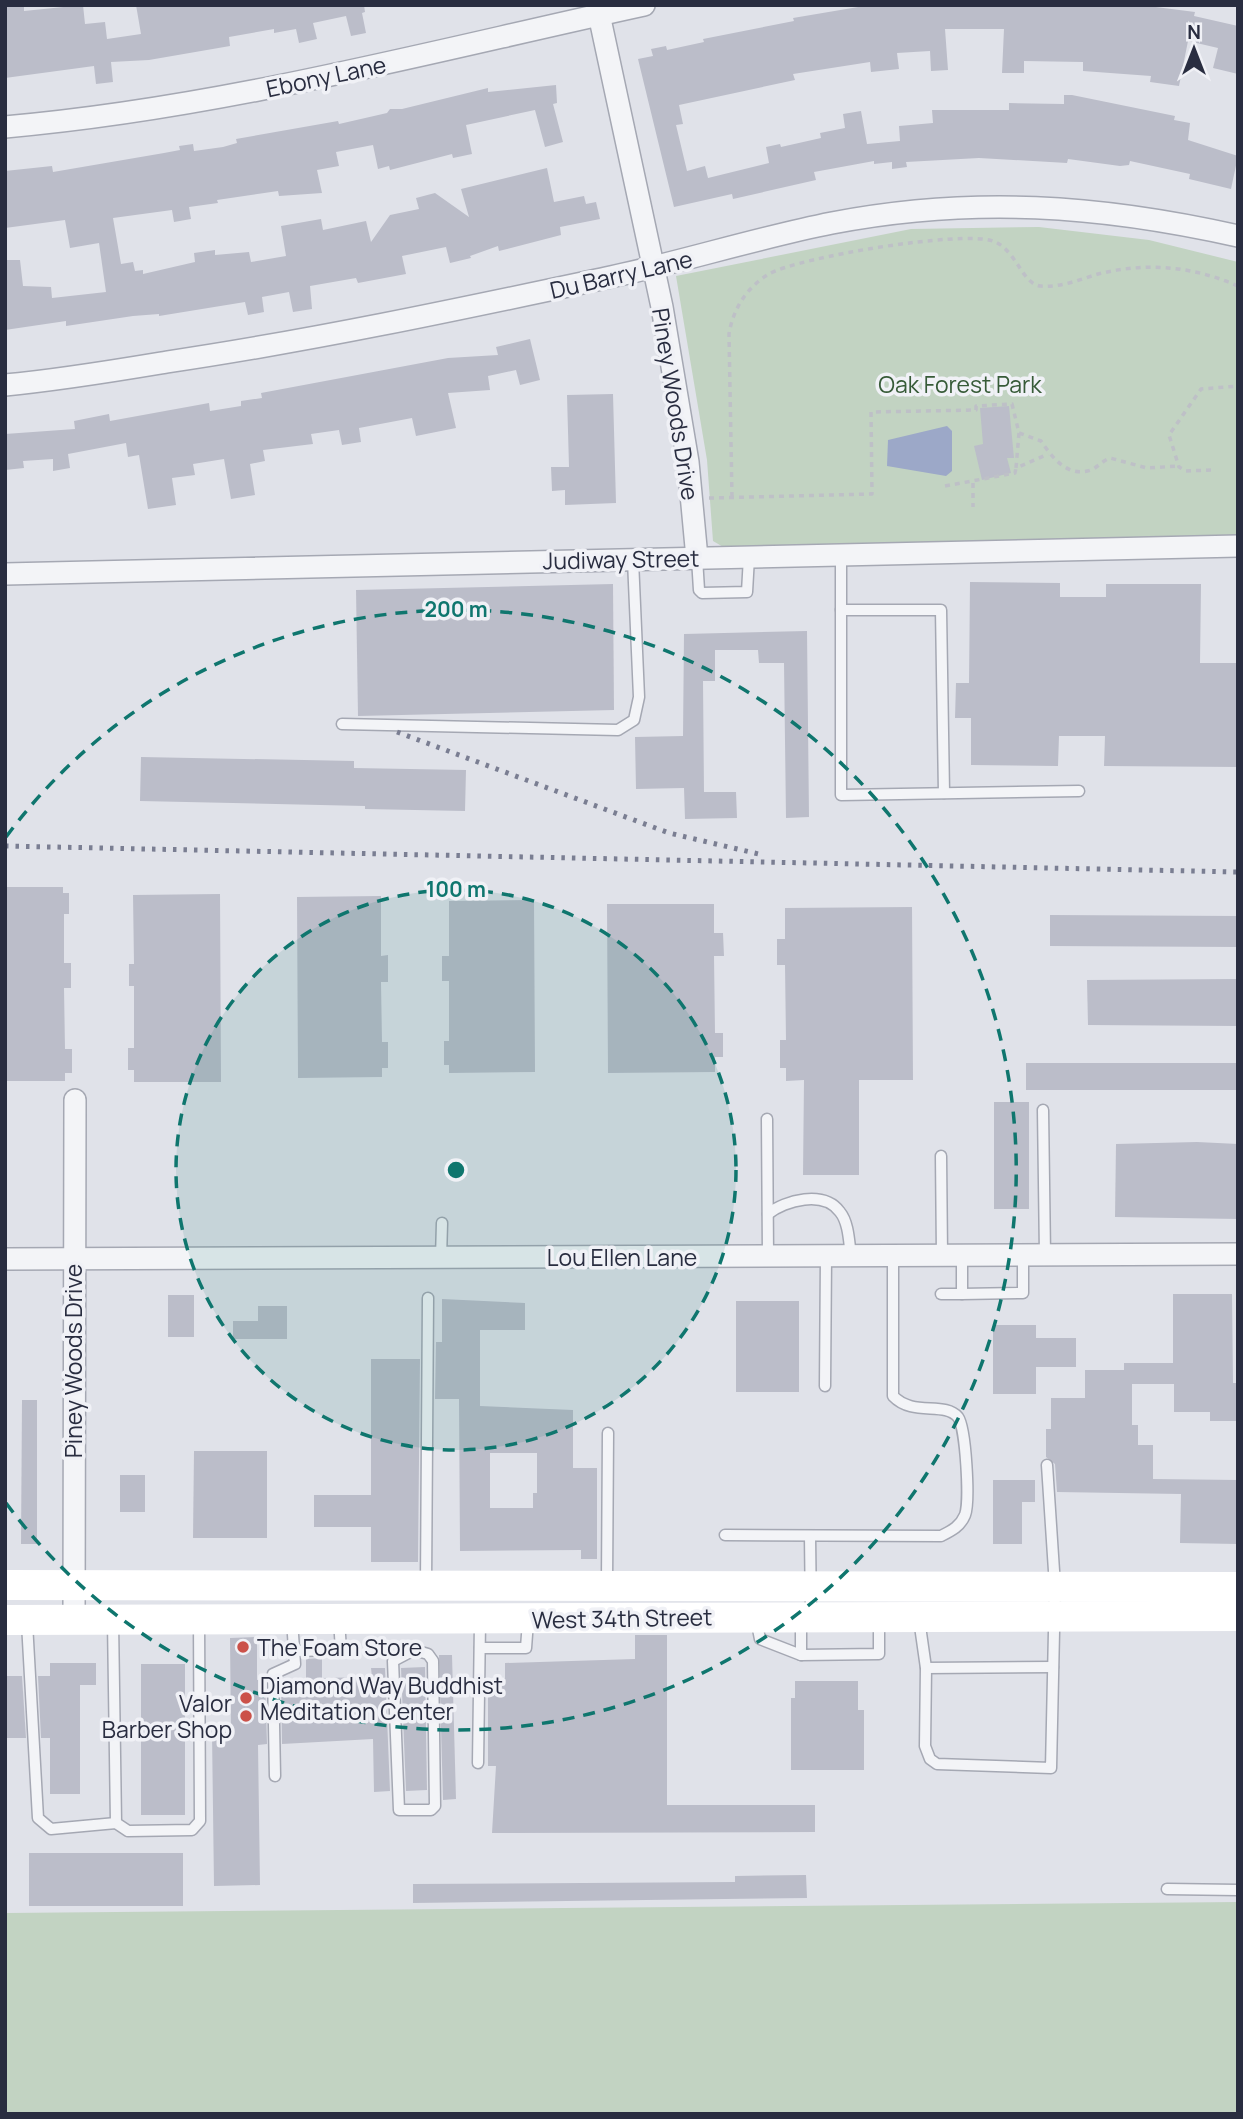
<svg xmlns="http://www.w3.org/2000/svg" width="1243" height="2119" font-family="Manrope,sans-serif">
  <rect width="100%" height="100%" fill="#e0e2e9"/>
  <g fill="#c2d3c2">
    <polygon points="1039,227 1149,240 1238,262 1238,535 725,548 713,541 707,460 676,276 911,229"/>
    <polygon points="1238,1902 1238,2114 5,2114 5,1913"/>
  </g>
  <polygon fill="#9ca8c8" points="947,426 952,431 952,471 946,476 887,466 888,440"/>
  <g fill="#bbbdc9" fill-rule="evenodd">
    <polygon points="6,5 24,5 24,11 83,5 85,24 105,22 107,39 141,34 136,5 364,5 365,12 362,13 366,33 351,36 346,16 313,23 317,39 299,43 296,29 274,33 274,29 229,37 230,46 149,60 111,62 113,82 96,84 94,66 5,78"/>
    <polygon points="870,5 1140,5 1195,12 1194,16 1238,26 1238,74 1213,68 1218,48 1188,41 1179,86 1150,82 1151,76 1083,71 1083,62 1024,61 1024,73 1002,73 1004,29 945,29 948,70 931,71 930,51 897,53 899,69 871,72 870,62 793,74 795,80 679,105 683,124 676,125 687,171 705,166 708,178 769,163 766,147 780,144 781,147 821,138 820,133 845,128 843,114 861,111 867,144 900,141 899,126 933,123 932,110 1009,110 1009,103 1064,104 1064,95 1072,95 1175,116 1174,120 1190,123 1188,140 1238,156 1231,189 1189,179 1190,174 1130,161 1129,165 1120,166 1068,159 1067,163 979,158 906,162 907,167 892,169 892,162 874,164 874,161 814,172 816,180 733,199 732,194 674,207 638,59 653,56 651,49 666,46 667,50 704,42 703,39 794,21 793,18"/>
    <polygon points="556,85 557,103 553,104 563,142 545,147 535,110 466,125 472,154 453,158 452,154 390,170 389,166 378,169 373,145 336,152 339,166 317,170 322,193 279,196 278,191 217,200 218,203 189,207 191,219 174,222 172,210 113,218 121,264 133,262 135,271 143,270 143,274 195,262 194,253 215,250 215,255 249,252 251,262 286,256 281,226 321,219 323,230 366,221 371,242 390,215 419,209 416,198 435,193 469,217 461,189 547,168 554,202 584,196 586,204 596,202 600,219 560,227 561,235 499,251 498,246 470,256 471,258 450,263 446,247 402,256 406,274 358,283 356,278 310,286 312,309 293,312 289,292 262,297 264,312 248,315 245,302 159,316 159,314 133,316 66,326 66,321 5,330 5,260 20,260 23,286 51,287 52,298 106,292 99,243 70,248 65,220 5,228 5,171 52,166 53,172 164,153 180,150 179,146 193,144 194,151 223,147 237,143 236,139 338,121 339,124 387,113 390,109 402,109 488,88 488,92"/>
    <polygon points="530,339 540,380 520,385 516,370 488,376 490,390 448,393 456,428 416,436 412,418 359,428 361,442 342,445 339,430 311,434 313,444 263,450 265,461 250,464 255,495 231,499 224,459 193,464 195,475 172,478 176,505 148,509 139,455 128,457 126,443 68,454 70,468 53,471 53,459 23,461 24,468 5,470 5,434 75,429 74,421 109,414 110,421 209,403 210,411 241,406 241,401 262,398 261,393 448,358 498,355 496,347"/>
    <polygon points="613,394 616,503 565,505 565,490 552,491 551,467 569,467 567,395"/>
    <polygon points="1009,406 1014,458 1007,458 1011,473 982,480 974,446 983,444 980,408"/>
    <polygon points="970,582 1060,583 1060,597 1106,597 1106,584 1201,584 1200,663 1238,663 1238,767 1104,766 1105,736 1059,736 1058,766 971,765 971,718 955,718 956,683 969,683"/>
    <polygon points="613,584 614,710 358,716 356,590"/>
    <polygon points="807,631 809,817 786,818 784,663 759,663 758,650 715,650 715,681 703,681 704,792 736,792 737,818 685,819 684,788 636,789 635,737 683,736 684,634"/>
    <polygon points="141,757 354,761 354,768 466,770 465,811 365,809 365,806 140,801"/>
    <polygon points="5,887 63,887 63,893 69,893 69,914 64,914 64,963 71,963 71,988 64,988 65,1049 72,1049 72,1073 65,1073 65,1081 5,1081"/>
    <polygon points="220,894 221,1082 134,1082 134,1070 128,1070 128,1048 134,1048 134,986 129,986 129,964 134,964 133,895"/>
    <polygon points="381,896 381,956 388,955 388,982 381,982 382,1042 388,1042 388,1068 382,1068 382,1077 298,1078 297,897"/>
    <polygon points="534,900 535,1072 449,1073 449,1065 444,1065 444,1041 449,1041 449,981 442,981 442,956 449,956 449,901"/>
    <polygon points="607,904 714,904 714,933 723,933 724,956 714,956 715,1033 723,1033 723,1057 715,1057 715,1072 608,1073"/>
    <polygon points="912,907 913,1080 859,1080 859,1175 803,1175 804,1080 786,1081 786,1068 780,1068 780,1040 786,1040 785,965 777,965 777,939 785,939 785,908"/>
    <polygon points="1050,915 1238,916 1238,947 1050,946"/>
    <polygon points="1238,979 1238,1026 1088,1025 1087,980"/>
    <rect x="1026" y="1063" width="212" height="27"/>
    <rect x="994" y="1102" width="35" height="107"/>
    <polygon points="1197,1142 1238,1144 1238,1219 1115,1217 1116,1144"/>
    <polygon points="1173,1294 1232,1294 1233,1383 1238,1383 1238,1421 1210,1421 1210,1412 1174,1412 1174,1384 1132,1384 1132,1425 1138,1425 1138,1445 1153,1445 1153,1479 1238,1480 1238,1544 1180,1543 1181,1494 1057,1492 1055,1464 1046,1457 1046,1429 1051,1429 1051,1398 1085,1398 1085,1370 1124,1370 1124,1363 1173,1363"/>
    <rect x="168" y="1295" width="26" height="42"/>
    <path d="M 442,1299 L 525,1303 L 525,1330 L 480,1330 L 480,1406 L 573,1410 L 573,1468 L 597,1468 L 597,1559 L 581,1559 L 581,1550 L 460,1551 L 459,1399 L 435,1399 L 436,1342 L 442,1342 ZM 490,1453 L 537,1453 L 537,1493 L 533,1493 L 533,1508 L 490,1508 Z"/>
    <rect x="736" y="1301" width="63" height="91"/>
    <polygon points="258,1306 287,1306 287,1339 233,1339 233,1321 258,1321"/>
    <polygon points="993,1325 1036,1325 1036,1338 1076,1338 1076,1367 1036,1367 1036,1394 993,1394"/>
    <polygon points="371,1359 420,1359 418,1562 371,1562 371,1527 314,1527 314,1495 371,1495"/>
    <polygon points="22,1400 37,1400 37,1544 21,1544"/>
    <polygon points="194,1451 267,1451 267,1538 193,1538"/>
    <rect x="120" y="1475" width="25" height="37"/>
    <polygon points="993,1480 1035,1480 1035,1502 1022,1502 1022,1544 993,1544"/>
    <polygon points="635,1635 667,1635 667,1805 815,1805 815,1832 492,1833 496,1766 488,1766 488,1678 505,1678 505,1663 635,1659"/>
    <polygon points="257,1637 257,1680 265,1679 267,1744 258,1745 260,1885 214,1886 212,1732 231,1732 230,1638"/>
    <polygon points="439,1655 452,1655 456,1799 443,1800"/>
    <polygon points="322,1658 322,1678 372,1677 371,1668 385,1668 390,1791 374,1792 373,1739 282,1744 281,1679 306,1679 306,1659"/>
    <polygon points="50,1663 96,1663 96,1685 80,1685 80,1794 50,1794 50,1738 41,1738 38,1676 50,1676"/>
    <rect x="141" y="1664" width="44" height="151"/>
    <polygon points="425,1667 427,1790 406,1791 401,1668"/>
    <polygon points="5,1676 22,1676 26,1738 5,1738"/>
    <polygon points="795,1681 858,1681 858,1710 864,1710 864,1770 791,1770 791,1698 795,1698"/>
    <rect x="29" y="1853" width="154" height="53"/>
    <polygon points="806,1875 807,1898 413,1903 413,1884 735,1882 735,1876"/>
  </g>
  <g fill="none" stroke-linecap="round" stroke-linejoin="round">
    <g stroke="#a5a8b3" stroke-width="13">
      <g id="service">
        <polyline points="841,555 841,795 1079,791"/>
        <polyline points="697,558 699,590 702,593 747,592 749,557"/>
        <polyline points="841,610 941,610 944,793"/>
        <polyline points="342,724 618,730 634,720 639,697 633,560"/>
        <polyline points="1043,1110 1045,1255"/>
        <polyline points="767,1119 768,1256"/>
        <polyline points="941,1156 942,1255"/>
        <path d="M 768,1214 C 785,1200 824,1190 840,1212 C 849,1223 849,1243 851,1256"/>
        <polyline points="962,1255 962,1294 1023,1293 1023,1255"/>
        <polyline points="441,1258 442,1223"/>
        <polyline points="941,1294 962,1294"/>
        <polyline points="825,1386 826,1256"/>
        <path d="M 725,1535 L 941,1536 C 951,1531 960,1527 965,1515 C 970,1502 966,1428 958,1417 C 944,1401 913,1417 893,1396 L 893,1255"/>
        <polyline points="810,1536 811,1616"/>
        <polyline points="426,1584 428,1298"/>
        <polyline points="607,1584 608,1433"/>
        <polyline points="756,1619 760,1639 801,1655"/>
        <polyline points="801,1619 801,1655 879,1654 879,1621"/>
        <polyline points="919,1619 926,1668 925,1746 930,1759 937,1764 1051,1768 1055,1586 1047,1465"/>
        <polyline points="113,1621 116,1823 128,1831 192,1830 200,1821 199,1620"/>
        <polyline points="27,1623 38,1818 51,1829 116,1823"/>
        <polyline points="480,1648 526,1648 528,1621"/>
        <polygon points="414,1650 428,1654 433,1661 435,1806 431,1810 399,1810 393,1661"/>
        <polyline points="294,1651 341,1650 339,1620"/>
        <polyline points="926,1668 1053,1667"/>
        <polyline points="478,1763 480,1622"/>
        <polyline points="275,1776 273,1674 295,1664 292,1620"/>
        <polyline points="1167,1889 1238,1890"/>
      </g>
    </g>
    <g stroke="#a5a8b3" stroke-width="24">
      <g id="minor">
        <polyline points="597,5 662,307 688,462 697,558"/>
        <path d="M 5,127 C 222,108 432,51 644,5"/>
        <path d="M 5,385 C 60,380 113,371 167,362 C 315,340 460,309 606,278 C 682,262 756,238 832,223 C 973,196 1099,205 1238,236"/>
        <polyline points="5,574 1238,546"/>
        <polyline points="5,1259 1238,1254"/>
        <polyline points="74,1621 75,1100"/>
      </g>
    </g>
    <g stroke="#bec0c7" stroke-width="3.5" stroke-dasharray="5 5" stroke-linecap="butt">
      <polyline points="1019,433 1016,468 1048,454"/>
      <polyline points="1211,470 1186,471 1179,467 1169,435 1201,389 1238,386"/>
      <polyline points="973,483 973,507"/>
      <polyline points="945,486 1015,473 1016,468"/>
      <path d="M 732,497 L 729,334 C 733,309 747,287 769,274 C 799,257 962,230 993,241 C 1017,250 1022,285 1041,286 C 1060,288 1081,279 1098,274 C 1147,262 1192,266 1238,286"/>
      <path d="M 709,498 L 872,494 L 871,412 L 976,410 L 976,406 L 1012,404 L 1019,433 L 1041,441 C 1052,457 1067,478 1091,470 C 1098,467 1102,461 1110,458 L 1147,468 L 1179,466"/>
    </g>
    <use href="#service" stroke="#f3f4f7" stroke-width="10"/>
    <use href="#minor" stroke="#f3f4f7" stroke-width="21"/>
    <g stroke="#fff" stroke-width="30">
      <polyline points="5,1585 1238,1587"/>
      <polyline points="5,1620 1238,1616"/>
    </g>
    <g stroke="#7a7e92" stroke-width="5" stroke-dasharray="3.5 7" stroke-linecap="butt">
      <polyline points="397,732 669,833 763,855"/>
      <polyline points="5,846 1238,872"/>
    </g>
  </g>
  <circle cx="456" cy="1170" r="280" fill="#0f766e" fill-opacity=".12"/>
  <g fill="none" stroke="#0f766e" stroke-width="3.5" stroke-dasharray="12 9">
    <circle cx="456" cy="1170" r="280"/>
    <path d="M6 837A560 560 0 1 1 6 1503"/>
  </g>
  <g fill="#cb5149" stroke="#f0f1f6" stroke-width="2.5">
    <circle cx="243" cy="1647" r="7"/>
    <circle cx="246" cy="1698" r="7"/>
    <circle cx="246" cy="1716" r="7"/>
  </g>
  <g text-anchor="middle" dominant-baseline="central" stroke-width="7" stroke-linejoin="round" paint-order="stroke">
    <g font-size="23" fill="#292d40" stroke="#f0f1f6">
      <text transform="translate(326 76) rotate(-12)">Ebony Lane</text>
      <text transform="translate(621 274) rotate(-13)">Du Barry Lane</text>
      <text transform="translate(676 404) rotate(81)">Piney Woods Drive</text>
      <text transform="translate(621 559) rotate(-1)">Judiway Street</text>
      <text x="622" y="1257">Lou Ellen Lane</text>
      <text transform="translate(73 1361) rotate(-90)">Piney Woods Drive</text>
      <text transform="translate(622 1618) rotate(-1)">West 34th Street</text>
    </g>
    <g font-size="23" fill="#375b38" stroke="#f0f1f6">
      <text x="960" y="384">Oak Forest Park</text>
    </g>
    <g font-size="23" fill="#292d40" stroke="#f0f1f6" text-anchor="start">
      <text x="257" y="1647">The Foam Store</text>
      <text x="260" y="1685">Diamond Way Buddhist<tspan x="260" dy="26">Meditation Center</tspan></text>
      <text x="232" y="1703" text-anchor="end">Valor<tspan x="232" dy="26">Barber Shop</tspan></text>
    </g>
  </g>
  <circle cx="456" cy="1170" r="10" fill="#0f766e" stroke="#f0f1f6" stroke-width="3.5"/>
  <g font-size="21" text-anchor="middle" font-weight="bold" fill="#0f766e" stroke="#f0f1f6" stroke-width="7" stroke-linejoin="round" paint-order="stroke">
    <text x="456" y="617">200 m</text>
    <text x="456" y="897">100 m</text>
  </g>
  <rect width="1243" height="2119" fill="none" stroke="#292d40" stroke-width="14"/>
  <g transform="translate(1194 49)" stroke="#f0f1f6" stroke-width="5" paint-order="stroke">
  <path d="M0-5L12 26L0 18L-12 26Z" fill="#292d40"/>
  <text y="-10" font-size="19" font-weight="bold" text-anchor="middle" fill="#292d40">N</text>
  </g>
</svg>
